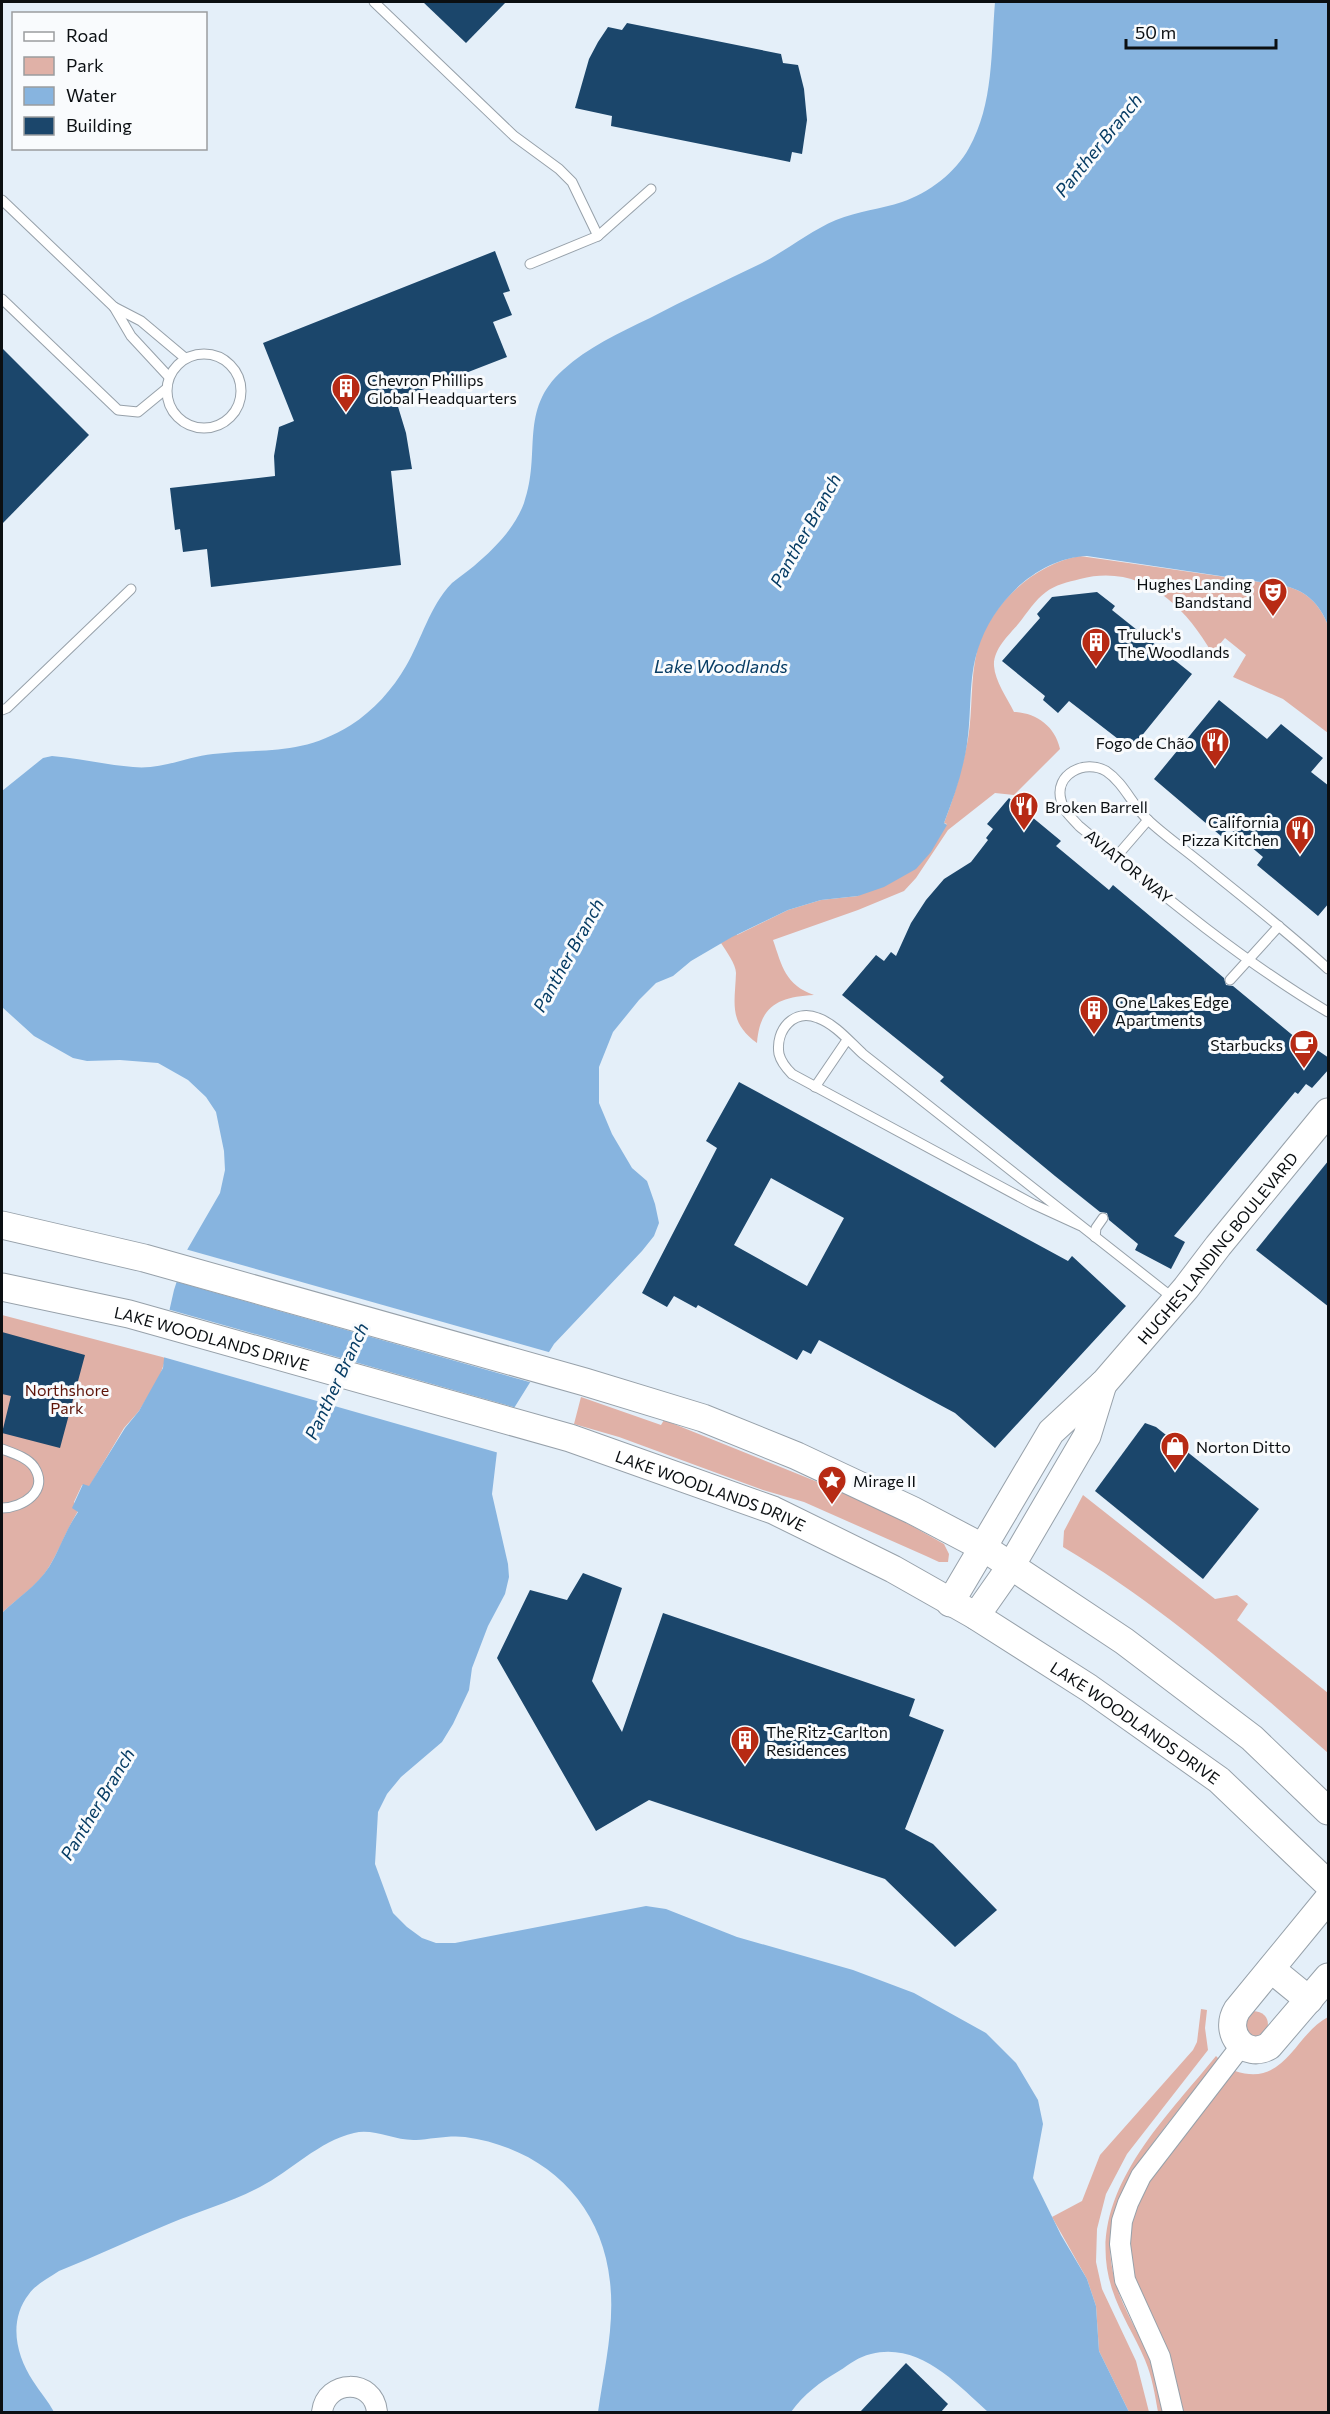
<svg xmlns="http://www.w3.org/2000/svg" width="1330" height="2414" font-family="Commissioner,sans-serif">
  <rect width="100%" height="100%" fill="#e4eff9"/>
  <g fill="#e0b1a7">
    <path d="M 1080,556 L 1281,585 C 1306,590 1319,603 1328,625 L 1328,733 L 1283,699 L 1233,677 L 1246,655 L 1225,638 L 1212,653 C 1184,604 1140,563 1080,579 C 1068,582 1055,585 1046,592 C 1035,600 1027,613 1019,623 C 1009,635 993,649 994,666 C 995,681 1007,698 1014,712 C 1036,713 1055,726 1060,749 L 1014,795 L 995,793 L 948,830 L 916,878 L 904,891 L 858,910 L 773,940 C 782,966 785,985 814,995 C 779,997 760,1005 757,1043 C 728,1022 735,1003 736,973 C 736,964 726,951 721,943 L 729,938 L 723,901 L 737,935 L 788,910 L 821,900 L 858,896 L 947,824 L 944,823 C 954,798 963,765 968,739 C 973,710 970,680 977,651 C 988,606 1035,563 1080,556 Z"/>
    <path d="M 2,1315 L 166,1358 L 159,1378 L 139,1411 L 124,1428 L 89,1487 L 82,1485 L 74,1502 L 78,1511 C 67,1529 60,1549 49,1567 C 38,1586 17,1598 2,1613 Z"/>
    <polygon points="581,1397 661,1425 664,1420 835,1489 903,1521 944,1544 949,1554 948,1562 939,1562 926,1556 804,1502 763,1490 619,1437 574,1424"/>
    <path d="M 1083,1495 L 1215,1599 L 1237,1595 L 1248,1604 L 1237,1620 L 1328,1693 L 1328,1753 C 1244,1679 1160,1604 1063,1547 L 1064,1531 Z"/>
    <polygon points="1201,2009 1207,2010 1205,2028 1208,2050 1127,2154 1106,2194 1097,2229 1096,2262 1102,2289 1136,2361 1149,2412 1129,2412 1099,2351 1096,2306 1087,2279 1052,2217 1082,2201 1100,2155 1193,2050 1197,2042"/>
    <path d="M 1253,2011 C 1268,2012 1271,2023 1265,2035 L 1249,2038 L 1243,2019 Z"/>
    <path d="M 1328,2017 L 1328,2412 L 1183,2412 C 1179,2395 1176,2376 1170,2359 C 1162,2335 1147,2313 1138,2289 C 1132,2272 1128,2252 1130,2235 C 1136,2180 1201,2114 1235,2071 C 1285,2088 1294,2035 1328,2017 Z"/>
    <path d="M 1216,2056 L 1219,2059 C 1202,2080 1185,2102 1168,2123 C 1130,2173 1096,2219 1116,2284 C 1123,2309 1138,2331 1148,2355 C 1155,2374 1159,2393 1163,2412 L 1158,2412 C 1155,2395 1152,2376 1145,2360 C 1135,2336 1120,2314 1112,2289 C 1082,2197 1163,2122 1216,2056 Z"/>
  </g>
  <path fill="#87b4df" d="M 995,2 L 1328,2 L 1328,625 C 1319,603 1306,590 1281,585 L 1087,556 C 1037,558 992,603 978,649 C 968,679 972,713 967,744 C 963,771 954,797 944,823 L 947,825 L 931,852 L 916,869 L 884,887 L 858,896 L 821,900 L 788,910 L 732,937 L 691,961 L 673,976 L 656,983 L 639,1000 L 613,1032 L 599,1067 L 599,1103 L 612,1134 L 632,1168 L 647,1181 L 655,1204 L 659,1223 L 654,1236 L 642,1251 L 554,1344 L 506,1421 L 498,1443 L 492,1494 L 508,1564 L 509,1577 L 505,1594 L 488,1626 L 472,1668 L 469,1690 L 453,1724 L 442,1742 L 401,1777 L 387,1794 L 378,1812 L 375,1864 L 393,1913 L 407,1927 L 422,1938 L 436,1943 L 455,1943 L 646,1906 L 666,1909 L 737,1937 L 853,1970 L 914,1993 L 986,2033 L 1016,2063 L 1038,2100 L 1043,2124 L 1033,2178 L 1061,2235 L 1087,2279 L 1096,2306 L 1099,2351 L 1129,2412 L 988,2412 C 956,2383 919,2342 871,2354 C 858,2357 850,2364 839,2371 C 820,2382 804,2394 791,2412 L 598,2412 C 604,2370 615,2325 610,2282 C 602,2202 544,2148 465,2137 C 450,2135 431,2139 416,2140 C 394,2141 374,2128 354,2133 C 319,2141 291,2171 260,2187 C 232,2202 200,2211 171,2223 C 134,2238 97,2256 59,2271 C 49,2278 36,2284 29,2294 C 8,2321 16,2355 33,2381 C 40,2392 48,2401 54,2412 L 2,2412 L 2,1613 C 17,1598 37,1586 49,1567 C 60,1549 66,1529 78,1512 L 72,1508 L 83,1484 L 89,1486 L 125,1428 L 139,1411 L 163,1368 L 169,1312 L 174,1290 L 187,1250 L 220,1193 L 225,1170 L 224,1151 L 216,1112 L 206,1097 L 188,1080 L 158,1063 L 120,1060 L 87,1061 L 73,1058 L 34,1036 L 2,1007 L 2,791 L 43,758 L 52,756 C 79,758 106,765 133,767 C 161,770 186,757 213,754 C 267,748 301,756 351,725 C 373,711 393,689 406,666 C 422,639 429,607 452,583 C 459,577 467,572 474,566 C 494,549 515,528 524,503 C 542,453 518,410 563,370 C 588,347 619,333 650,318 C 686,299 723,282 760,264 C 786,251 810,231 836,220 C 858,211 881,209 902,202 C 929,193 955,173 969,148 C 994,104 991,50 995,2 Z"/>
  <g fill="#e4eff9">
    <polygon points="185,1249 552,1353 533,1383 174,1281"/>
    <polygon points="167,1309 517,1408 508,1422 499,1453 163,1357"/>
  </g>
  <g fill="#1b466b" fill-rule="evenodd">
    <polygon points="423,2 506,2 466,43"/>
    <polygon points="627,23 781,54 783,63 798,65 804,89 807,120 802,154 792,152 790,162 611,126 612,116 575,108 589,59 598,42 608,27 622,30"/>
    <polygon points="495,251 510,291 503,293 512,315 493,322 507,357 396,400 406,433 412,469 391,471 401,565 211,587 207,549 183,552 180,529 175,530 170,488 275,476 274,456 279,427 294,421 263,343"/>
    <polygon points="2,348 89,435 2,524"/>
    <polygon points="1097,592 1115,606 1112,610 1192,674 1131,749 1069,701 1058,713 1043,700 1045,696 1002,661 1040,618 1037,614 1052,597"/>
    <polygon points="1219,700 1267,739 1281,724 1323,758 1311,772 1329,786 1329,903 1318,916 1257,865 1263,857 1229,828 1221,836 1154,779"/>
    <polygon points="1009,798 1061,841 1056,846 1109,890 1113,885 1224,978 1226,985 1233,986 1302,1043 1304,1041 1329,1058 1329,1069 1312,1088 1306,1084 1298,1094 1295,1092 1174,1236 1185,1242 1171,1269 1135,1250 1138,1244 1109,1220 1107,1213 1100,1212 1055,1176 940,1081 944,1077 842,995 876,955 884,961 891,952 896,956 911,923 926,900 944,879 971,862 988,840 986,838 993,829 987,824"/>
    <path d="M 739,1082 L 1068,1261 L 1072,1256 L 1126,1306 L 995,1448 L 955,1413 L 819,1340 L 811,1354 L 803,1350 L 797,1360 L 698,1305 L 696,1308 L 674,1296 L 667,1307 L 642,1293 L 717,1148 L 706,1141 ZM 771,1178 L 844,1218 L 807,1286 L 734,1245 Z"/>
    <polygon points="1329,1160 1329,1307 1256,1250"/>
    <polygon points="2,1332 85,1355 60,1448 2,1433 11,1396 2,1394"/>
    <polygon points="1145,1423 1156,1427 1259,1509 1203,1579 1095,1491"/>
    <polygon points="583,1573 622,1588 592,1681 622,1732 663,1613 915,1699 909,1716 944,1730 905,1829 933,1844 997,1910 955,1947 885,1879 649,1800 596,1831 497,1658 530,1590 567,1600"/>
    <polygon points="906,2363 948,2404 941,2412 860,2412"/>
  </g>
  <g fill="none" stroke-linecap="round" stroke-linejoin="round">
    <g stroke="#97a1aa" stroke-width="11">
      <g id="lane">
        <polyline points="374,2 514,136 559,169 572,182 598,236"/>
        <polyline points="2,200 114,307 131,336 169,377"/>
        <polyline points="530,264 598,236 651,189"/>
        <polyline points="2,299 118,410 138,412 166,389"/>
        <polyline points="114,307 141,321 185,358"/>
        <circle cx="204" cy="391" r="37"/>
        <polyline points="2,710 7,708 131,589"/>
        <polyline points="1116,857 1148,820"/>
        <path d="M 1328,969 C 1288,932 1244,898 1201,863 C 1184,849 1164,835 1148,820 C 1132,805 1124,783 1106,771 C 1085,759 1054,774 1061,800 C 1063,811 1072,818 1079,826 C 1159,892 1239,959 1328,1012"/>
        <polyline points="1230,980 1279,926"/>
        <polyline points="815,1087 847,1040"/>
        <path d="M 1081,1226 L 1033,1204 L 792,1074 C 786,1068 781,1062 779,1054 C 775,1030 794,1008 818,1018 C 835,1024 850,1042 863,1054 L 1173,1298"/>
        <polyline points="1095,1237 1096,1228 1103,1218"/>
        <path d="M 2,1449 C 12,1453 27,1457 34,1467 C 50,1491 22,1508 2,1508"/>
      </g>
    </g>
    <g stroke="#97a1aa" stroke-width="22">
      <g id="street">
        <path d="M 322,2412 C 326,2379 374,2378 377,2412"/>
        <polyline points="1173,2412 1160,2357 1125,2280 1120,2244 1122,2221 1128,2203 1141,2176 1241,2046"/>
      </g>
    </g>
    <g stroke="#97a1aa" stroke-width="29">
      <g id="secondary">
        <polyline points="2,1225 144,1258 585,1382 703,1418 797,1456 912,1510 984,1548 1124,1641 1252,1738 1328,1811"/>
        <path id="s1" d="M 2,1287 L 129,1314 L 570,1438 L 773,1510 L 893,1569 L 976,1616 L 1089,1688 L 1219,1780 L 1328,1884"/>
        <path id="s2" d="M 950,1603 L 1051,1432 L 1104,1383 L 1186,1288 L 1218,1246 L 1328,1112"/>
        <polyline points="976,1616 1011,1566 1087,1436 1103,1384"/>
        <path d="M 1328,1899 L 1237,2010 C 1223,2033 1245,2060 1269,2046 L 1328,1977"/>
        <polyline points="1271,1969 1309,2000"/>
      </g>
    </g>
    <use href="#lane" stroke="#fff" stroke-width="9"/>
    <use href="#street" stroke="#fff" stroke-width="20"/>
    <use href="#secondary" stroke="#fff" stroke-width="27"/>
  </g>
  <defs>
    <g id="building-pin" transform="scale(1.5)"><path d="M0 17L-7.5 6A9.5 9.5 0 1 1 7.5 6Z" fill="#b72a14" stroke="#f9fbfd"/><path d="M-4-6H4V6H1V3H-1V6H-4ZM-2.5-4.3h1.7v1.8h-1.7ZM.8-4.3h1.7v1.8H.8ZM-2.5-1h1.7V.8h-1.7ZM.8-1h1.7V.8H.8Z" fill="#fff"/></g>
    <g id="theatre-pin" transform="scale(1.5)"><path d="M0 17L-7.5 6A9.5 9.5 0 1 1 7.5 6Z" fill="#b72a14" stroke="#f9fbfd"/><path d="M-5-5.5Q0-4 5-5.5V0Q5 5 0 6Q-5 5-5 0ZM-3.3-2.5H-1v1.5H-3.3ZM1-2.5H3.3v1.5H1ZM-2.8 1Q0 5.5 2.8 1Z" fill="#fff"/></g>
    <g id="restaurant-pin" transform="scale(1.5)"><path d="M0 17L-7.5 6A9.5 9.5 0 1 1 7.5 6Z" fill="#b72a14" stroke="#f9fbfd"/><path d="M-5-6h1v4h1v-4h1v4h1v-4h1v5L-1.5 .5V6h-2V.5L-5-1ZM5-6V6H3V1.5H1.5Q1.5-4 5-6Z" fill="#fff"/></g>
    <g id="cafe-pin" transform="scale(1.5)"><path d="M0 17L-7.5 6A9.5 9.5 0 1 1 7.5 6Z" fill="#b72a14" stroke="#f9fbfd"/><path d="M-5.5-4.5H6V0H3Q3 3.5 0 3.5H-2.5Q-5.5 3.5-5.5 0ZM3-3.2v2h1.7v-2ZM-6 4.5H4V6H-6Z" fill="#fff"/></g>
    <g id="shop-pin" transform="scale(1.5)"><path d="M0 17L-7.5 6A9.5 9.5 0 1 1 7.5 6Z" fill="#b72a14" stroke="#f9fbfd"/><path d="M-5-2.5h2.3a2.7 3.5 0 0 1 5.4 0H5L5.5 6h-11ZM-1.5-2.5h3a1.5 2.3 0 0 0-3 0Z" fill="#fff"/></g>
    <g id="sight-pin" transform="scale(1.5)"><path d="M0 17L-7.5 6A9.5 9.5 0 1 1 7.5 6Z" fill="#b72a14" stroke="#f9fbfd"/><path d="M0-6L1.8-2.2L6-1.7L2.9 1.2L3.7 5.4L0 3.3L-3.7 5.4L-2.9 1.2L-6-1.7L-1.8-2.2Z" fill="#fff"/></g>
  </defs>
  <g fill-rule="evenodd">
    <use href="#building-pin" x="346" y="388"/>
    <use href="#theatre-pin" x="1273" y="592"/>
    <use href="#building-pin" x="1096" y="642"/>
    <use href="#restaurant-pin" x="1215" y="742"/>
    <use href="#restaurant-pin" x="1024" y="806"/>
    <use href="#restaurant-pin" x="1300" y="830"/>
    <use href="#building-pin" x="1094" y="1010"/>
    <use href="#cafe-pin" x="1304" y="1044"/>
    <use href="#shop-pin" x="1175" y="1446"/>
    <use href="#sight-pin" x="832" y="1480"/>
    <use href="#building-pin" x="745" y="1740"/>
  </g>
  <g text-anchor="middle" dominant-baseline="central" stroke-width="6" stroke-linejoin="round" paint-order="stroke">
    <g font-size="16" fill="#0b0f12" stroke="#f9fbfd" text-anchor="start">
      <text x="367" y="379">Chevron Phillips<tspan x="367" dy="18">Global Headquarters</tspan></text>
      <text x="1252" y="583" text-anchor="end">Hughes Landing<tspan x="1252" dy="18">Bandstand</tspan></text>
      <text x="1117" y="633">Truluck's<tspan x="1117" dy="18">The Woodlands</tspan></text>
      <text x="1194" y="742" text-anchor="end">Fogo de Chão</text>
      <text x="1045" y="806">Broken Barrell</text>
      <text x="1279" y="821" text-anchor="end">California<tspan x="1279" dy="18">Pizza Kitchen</tspan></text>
      <text x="1115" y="1001">One Lakes Edge<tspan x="1115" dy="18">Apartments</tspan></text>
      <text x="1283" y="1044" text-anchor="end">Starbucks</text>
      <text x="1196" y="1446">Norton Ditto</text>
      <text x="853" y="1480">Mirage II</text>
      <text x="766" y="1731">The Ritz-Carlton<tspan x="766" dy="18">Residences</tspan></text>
    </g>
    <g font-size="16" fill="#0b0f12" stroke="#f9fbfd">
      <text transform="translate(1129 866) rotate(39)">AVIATOR WAY</text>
      <text stroke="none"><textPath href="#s2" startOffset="447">HUGHES LANDING BOULEVARD</textPath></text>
      <text stroke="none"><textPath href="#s1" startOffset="216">LAKE WOODLANDS DRIVE</textPath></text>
      <text stroke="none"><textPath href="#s1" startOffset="738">LAKE WOODLANDS DRIVE</textPath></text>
      <text stroke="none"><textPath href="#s1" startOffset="1224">LAKE WOODLANDS DRIVE</textPath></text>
    </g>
    <g font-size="16" fill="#5e1409" stroke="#f9fbfd">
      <text x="67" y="1389">Northshore<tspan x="67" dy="18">Park</tspan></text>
    </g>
    <g font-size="18" font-style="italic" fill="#063c64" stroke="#f9fbfd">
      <text transform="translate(1098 145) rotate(-51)">Panther Branch</text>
      <text transform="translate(805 530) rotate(-61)">Panther Branch</text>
      <text x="721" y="666">Lake Woodlands</text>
      <text transform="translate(568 955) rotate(-61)">Panther Branch</text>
      <text transform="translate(336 1381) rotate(-65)">Panther Branch</text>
      <text transform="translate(97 1804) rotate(-59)">Panther Branch</text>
    </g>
  </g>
  <rect width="1330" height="2414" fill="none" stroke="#0b0f12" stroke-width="6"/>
  <rect x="12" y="12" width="195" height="138" fill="#f9fbfd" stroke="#9a9d9f" stroke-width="1.5"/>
  <rect x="24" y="32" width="30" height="9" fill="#ffffff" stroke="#9a9d9f" stroke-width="1.5"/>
  <text x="66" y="42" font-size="18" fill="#0b0f12">Road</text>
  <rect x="24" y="57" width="30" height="18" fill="#e0b1a7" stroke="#9a9d9f" stroke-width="1.5"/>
  <text x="66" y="72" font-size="18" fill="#0b0f12">Park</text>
  <rect x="24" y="87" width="30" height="18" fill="#87b4df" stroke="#9a9d9f" stroke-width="1.5"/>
  <text x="66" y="102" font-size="18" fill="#0b0f12">Water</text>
  <rect x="24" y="117" width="30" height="18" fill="#1b466b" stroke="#9a9d9f" stroke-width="1.5"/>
  <text x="66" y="132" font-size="18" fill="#0b0f12">Building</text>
  <path d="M1126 39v9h150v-9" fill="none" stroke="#0b0f12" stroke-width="3"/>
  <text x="1135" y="39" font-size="18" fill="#0b0f12" stroke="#f9fbfd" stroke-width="4.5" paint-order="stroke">50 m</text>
</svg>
